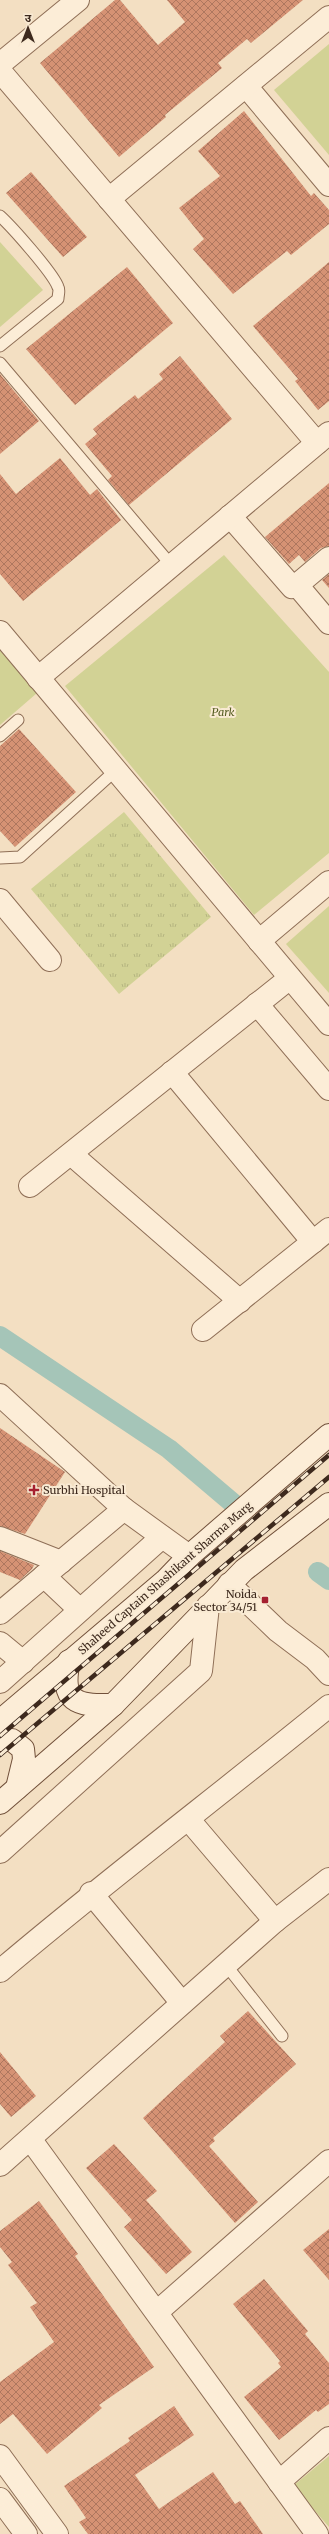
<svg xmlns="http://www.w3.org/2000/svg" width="329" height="2534" font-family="Merriweather,'Noto Sans Devanagari',serif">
  <defs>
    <pattern id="grass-tufts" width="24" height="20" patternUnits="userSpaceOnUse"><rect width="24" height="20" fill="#d2d295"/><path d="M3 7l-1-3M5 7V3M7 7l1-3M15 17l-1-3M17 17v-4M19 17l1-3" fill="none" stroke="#b5b480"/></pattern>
    <pattern id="building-cross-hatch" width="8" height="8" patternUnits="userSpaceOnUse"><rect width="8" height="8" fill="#d59274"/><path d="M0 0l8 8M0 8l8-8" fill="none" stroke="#ae775f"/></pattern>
  </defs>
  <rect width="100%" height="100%" fill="#f3dfc2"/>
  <polygon fill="url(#grass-tufts)" points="124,812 211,917 119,994 31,889"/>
  <g fill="#d2d295">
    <polygon points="329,44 329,155 274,90"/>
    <polygon points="0,242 43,290 0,327"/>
    <polygon points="224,555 329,672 329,853 254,915 65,686"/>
    <polygon points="0,649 37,693 0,725"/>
    <polygon points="329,906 329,993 286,944"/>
    <polygon points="329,2456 329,2527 293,2486"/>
  </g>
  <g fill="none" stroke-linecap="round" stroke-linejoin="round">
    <g stroke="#a5c5b8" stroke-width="20">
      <polyline points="0,1336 169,1449 241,1510"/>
      <polyline points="318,1572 329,1580"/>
    </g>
  </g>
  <g fill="url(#building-cross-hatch)">
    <polygon points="115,0 120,0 158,45 185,22 167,0 303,0 251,43 247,39 218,63 222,68 165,115 166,117 119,157 40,63"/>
    <polygon points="244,111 311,196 314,193 329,210 329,224 291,255 287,251 233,294 193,249 204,239 179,208 220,176 198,151"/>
    <polygon points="31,172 87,237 63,257 6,193"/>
    <polygon points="329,262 329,401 318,410 295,381 298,379 253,326"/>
    <polygon points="127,267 173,323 75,405 26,349"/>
    <polygon points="180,356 232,419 129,505 108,480 112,476 85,444 97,434 93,429 135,395 138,399 163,379 159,374"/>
    <polygon points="0,374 39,421 0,454"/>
    <polygon points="60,458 90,495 97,489 121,520 23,601 0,574 0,474 16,494"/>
    <polygon points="329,483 329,546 321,548 305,562 299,555 289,564 265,537"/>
    <polygon points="329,574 329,588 322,580"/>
    <polygon points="19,729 76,792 15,847 0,831 0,746"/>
    <polygon points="0,1428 65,1472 25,1534 0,1526"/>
    <polygon points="0,1551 34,1565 32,1569 20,1580 0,1572"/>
    <polygon points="248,2011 296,2064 213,2138 215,2141 209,2146 258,2202 235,2223 143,2118 225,2042 220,2036"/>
    <polygon points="0,2052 36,2096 11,2117 0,2104"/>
    <polygon points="114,2144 157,2191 146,2200 192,2252 166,2274 124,2227 132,2220 86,2168"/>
    <polygon points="39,2201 78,2254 75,2256 154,2367 99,2405 102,2408 47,2454 13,2414 0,2424 0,2382 54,2342 30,2307 37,2303 8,2265 12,2262 0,2247 0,2231"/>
    <polygon points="329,2229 329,2280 303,2250"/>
    <polygon points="264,2279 308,2331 305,2334 329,2363 329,2404 318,2412 316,2410 279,2440 244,2397 281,2367 278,2363 280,2361 233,2304"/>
    <polygon points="174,2406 194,2435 135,2475 159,2509 213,2472 235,2504 240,2501 263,2534 88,2534 79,2522 86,2518 64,2486 130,2441 128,2438"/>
  </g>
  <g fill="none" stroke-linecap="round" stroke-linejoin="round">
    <g stroke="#8f6f57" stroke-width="13">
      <g id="lane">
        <path d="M 0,216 C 12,227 53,273 58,287 C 60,290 58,295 58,299 L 0,346"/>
        <polyline points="0,363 172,566"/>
        <polyline points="0,736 18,720"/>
        <polyline points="0,858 20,857 116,770"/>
        <polyline points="226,1965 282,2036"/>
      </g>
    </g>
    <g stroke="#8f6f57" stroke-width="24">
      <g id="street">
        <polyline points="0,64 78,0"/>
        <polyline points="0,71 317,443"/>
        <polyline points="246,86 329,185"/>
        <polyline points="109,199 329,17"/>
        <polyline points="230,516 292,587 297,585 329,558"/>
        <polyline points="297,585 329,623"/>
        <polyline points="0,632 329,1024"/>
        <polyline points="38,678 329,433"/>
        <polyline points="0,900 50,960"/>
        <polyline points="259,941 329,882"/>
        <polyline points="257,1004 329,1089"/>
        <polyline points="172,1072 313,1242"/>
        <polyline points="71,1154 240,1301"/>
        <polyline points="30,1186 290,978"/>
        <polyline points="203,1330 329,1229"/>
        <polyline points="0,1395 124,1509 189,1556"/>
        <polyline points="0,1538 61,1562"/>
        <polyline points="44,1576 80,1610"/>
        <polyline points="229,1584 278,1631 315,1659 329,1674"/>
        <polyline points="0,1613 124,1509"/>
        <polyline points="0,1643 23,1662"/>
        <polyline points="0,1682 162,1537"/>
        <polyline points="189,1820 275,1921"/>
        <polyline points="0,1852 201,1671 208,1606"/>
        <polyline points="91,1893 182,2003"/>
        <path d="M 0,1971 C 107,1880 220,1795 329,1706"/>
        <polyline points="31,2140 317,2534"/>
        <polyline points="0,2165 275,1921 329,1879"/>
        <polyline points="157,2312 329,2161"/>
        <polyline points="0,2456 57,2534"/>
        <polyline points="279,2482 329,2438"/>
        <polyline points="0,2499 26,2534"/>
      </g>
    </g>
    <g stroke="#71503a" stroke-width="24">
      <g id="secondary">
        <path d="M 69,1661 C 60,1702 76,1706 113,1705"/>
        <polyline points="0,1721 165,1581 189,1556 329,1435"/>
        <polyline points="0,1740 12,1740 23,1749 24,1759 17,1788"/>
        <polyline points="0,1803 113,1705 244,1570 329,1504"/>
      </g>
    </g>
    <use href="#lane" stroke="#fcedd7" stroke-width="11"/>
    <use href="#street" stroke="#fcedd7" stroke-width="22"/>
    <use href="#secondary" stroke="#fcedd7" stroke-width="22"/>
    <g stroke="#3d291d" stroke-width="4.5">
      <g id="rail">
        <polyline points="0,1736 329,1455"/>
        <polyline points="0,1755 329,1477"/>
      </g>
    </g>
    <use href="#rail" stroke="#f9ead3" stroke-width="3" stroke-dasharray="9" stroke-linecap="butt"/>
  </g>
  <g fill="#a52030" stroke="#f9ead3" stroke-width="1.5">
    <path d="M32 1484h4v4h4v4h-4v4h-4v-4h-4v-4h4z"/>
    <rect x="261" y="1596" width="8" height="8" rx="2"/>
  </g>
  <g text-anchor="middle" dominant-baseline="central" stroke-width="4" stroke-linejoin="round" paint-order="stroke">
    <g font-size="11" font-style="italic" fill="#545c21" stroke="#f9ead3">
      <text x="223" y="712">Park</text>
    </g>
    <g font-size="11" fill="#3d291d" stroke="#f9ead3" text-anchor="start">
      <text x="43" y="1490">Surbhi Hospital</text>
      <text x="257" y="1594" text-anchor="end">Noida<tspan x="257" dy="13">Sector 34/51</tspan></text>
    </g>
    <g font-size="11" fill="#3d291d" stroke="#f9ead3">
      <text transform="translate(165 1578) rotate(-41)">Shaheed Captain Shashikant Sharma Marg</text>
    </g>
  </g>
  <g transform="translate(28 28)" stroke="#f9ead3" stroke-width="3" paint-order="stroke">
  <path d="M0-3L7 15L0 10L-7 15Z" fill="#3d291d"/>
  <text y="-6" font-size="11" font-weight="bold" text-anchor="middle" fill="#3d291d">उ</text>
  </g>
</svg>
